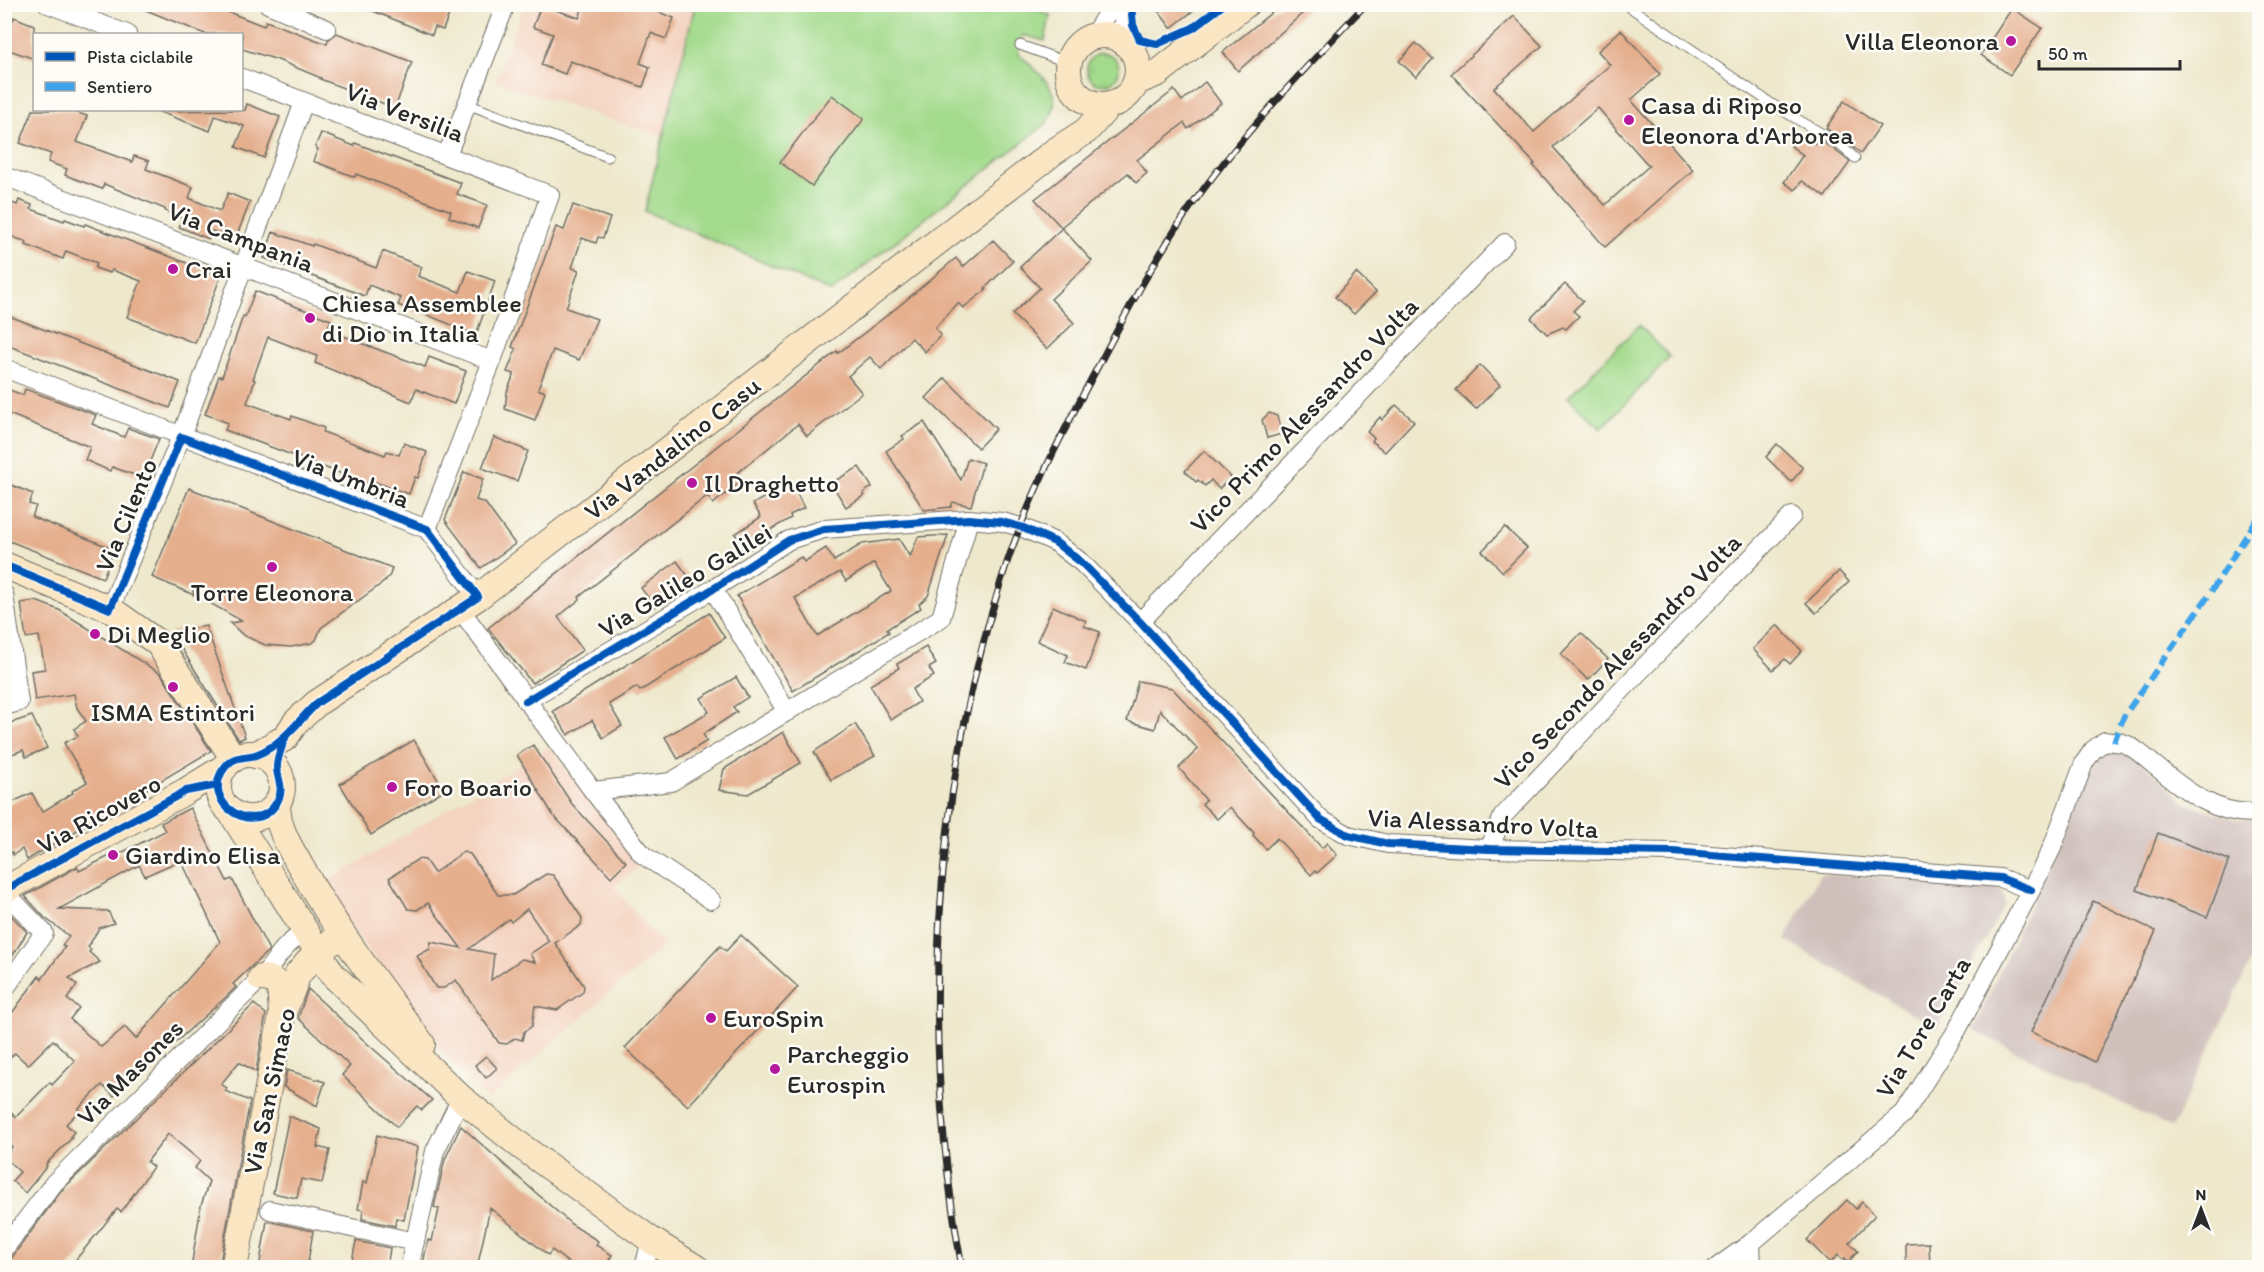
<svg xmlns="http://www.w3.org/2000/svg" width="2264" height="1272" font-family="Itim,sans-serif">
  <defs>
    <pattern id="grass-tufts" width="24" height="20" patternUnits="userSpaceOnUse" patternTransform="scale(1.5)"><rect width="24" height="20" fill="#a3da8c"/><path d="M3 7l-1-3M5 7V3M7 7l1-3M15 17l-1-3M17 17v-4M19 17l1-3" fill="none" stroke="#8cbb79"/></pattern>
  </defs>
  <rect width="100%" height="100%" fill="#fdfcf7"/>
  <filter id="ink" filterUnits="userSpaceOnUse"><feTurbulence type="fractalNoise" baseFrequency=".0167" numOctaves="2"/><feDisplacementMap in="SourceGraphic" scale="12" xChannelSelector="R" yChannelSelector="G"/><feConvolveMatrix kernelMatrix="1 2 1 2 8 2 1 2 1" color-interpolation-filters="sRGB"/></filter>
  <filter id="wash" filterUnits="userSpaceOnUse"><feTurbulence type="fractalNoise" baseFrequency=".008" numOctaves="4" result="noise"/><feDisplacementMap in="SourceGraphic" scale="24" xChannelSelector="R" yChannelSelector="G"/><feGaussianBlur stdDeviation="1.35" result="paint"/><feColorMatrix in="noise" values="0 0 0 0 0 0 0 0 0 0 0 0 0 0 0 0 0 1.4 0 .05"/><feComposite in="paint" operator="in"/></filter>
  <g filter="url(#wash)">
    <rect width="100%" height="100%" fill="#eee8cc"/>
    <g fill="#f4d3c0">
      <polygon points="524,5 695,5 663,137 495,81"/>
      <polygon points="549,747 642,864 614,887 664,946 488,1100 445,1055 321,886"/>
    </g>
    <g fill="#d0c0bc">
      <polygon points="2110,749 2134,754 2185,803 2236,819 2259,818 2259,958 2253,957 2172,1128 1973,1030 2090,772 2102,756"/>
      <polygon points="1820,874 1991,884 2003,891 2005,904 1937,1028 1785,940"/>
    </g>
    <circle fill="url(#grass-tufts)" stroke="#67825c" stroke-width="1.5" cx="1103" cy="69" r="16"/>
    <g fill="#a3da8c" stroke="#67825c" stroke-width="1.5">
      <path d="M 1023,4 L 1050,15 L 1045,41 L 1023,35 L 1018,53 C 1039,74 1070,94 1045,125 L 831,292 L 645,211 L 695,5 Z"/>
      <polygon points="1639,325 1670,357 1601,429 1568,397"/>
    </g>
    <g id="blocks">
      <g fill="#e5ae8d" fill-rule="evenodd">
        <polygon points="131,4 208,4 264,26 266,21 327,44 328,40 337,33 412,62 395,108 320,79 321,78 278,60 242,49 242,34 205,34"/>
        <polygon points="356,4 453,4 443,30 435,27 432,35"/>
        <polygon points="584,4 637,4 674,18 666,39 651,33 640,63 650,67 643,87 570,61 565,74 541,65 553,34 533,27 541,5 579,18"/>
        <polygon points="1153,4 1202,4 1171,28"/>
        <polygon points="1282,4 1313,4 1238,71 1223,52"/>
        <polygon points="2012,8 2042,28 2010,75 1981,55"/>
        <path d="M 1514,16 L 1542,46 L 1494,88 L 1534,132 L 1610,65 L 1598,51 L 1621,30 L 1660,74 L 1631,100 L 1693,170 L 1605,247 L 1533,165 L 1535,164 L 1451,74 ZM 1598,108 L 1649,166 L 1605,205 L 1553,147 Z"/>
        <polygon points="4,17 13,20 14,17 34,25 34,59 4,48"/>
        <polygon points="1416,43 1433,59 1416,77 1399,61"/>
        <polygon points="1205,82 1221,103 1188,129 1184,123 1137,160 1147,173 1136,183 1128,173 1061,227 1035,199 1174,90 1182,101"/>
        <polygon points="832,95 864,119 812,186 780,162"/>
        <polygon points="1844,101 1880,126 1861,153 1826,128"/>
        <polygon points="247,104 280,117 264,158 236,147 244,126 215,116 210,131 157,111 245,110"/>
        <polygon points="33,110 69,110 87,116 77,142 132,162 134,156 149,161 146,169 193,187 189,198 220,211 228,193 250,202 237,235 224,230 222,235 212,231 209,239 179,227 182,218 165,211 165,209 104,184 102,189 65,175 67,169 48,162 51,154 20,143"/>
        <polygon points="321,133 354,146 355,143 461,183 457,194 487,205 478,228 449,217 451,211 356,174 355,177 313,161 318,149 315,147"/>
        <polygon points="1801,134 1815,144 1818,139 1832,148 1850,162 1825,197 1802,181 1795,190 1784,182 1803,155 1791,146"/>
        <polygon points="4,200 17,205 19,200 32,205 31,209 64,221 65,219 84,226 85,224 221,276 195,343 127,317 141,281 112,270 110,273 95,268 97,263 66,251 63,259 26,245 27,242 4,234"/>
        <polygon points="573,205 610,218 603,238 598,237 596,243 582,238 572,268 579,270 566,308 597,319 579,360 553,350 538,389 545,392 535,420 505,409 507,392 514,374 507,372 516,349 512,347 556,227 564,230"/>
        <polygon points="1062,228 1092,261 1051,299 1074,323 1047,349 1012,314 1040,288 1020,267"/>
        <polygon points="273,232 312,246 313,244 376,268 383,251 422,267 418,276 460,292 468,271 495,281 476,335 418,311 418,313 398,305 401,298 369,285 365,296 264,258"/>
        <polygon points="993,240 1013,261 985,288 987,289 963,308 958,303 935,328 941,335 925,352 912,338 881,369 870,357 848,376 862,393 807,436 798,424 735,475 739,483 713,504 707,496 579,597 580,599 558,617 583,650 532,683 488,628 837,351 838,353 899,306 956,258 963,267"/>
        <polygon points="1356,273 1376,292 1354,314 1335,297"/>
        <polygon points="1565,284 1583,301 1573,311 1579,316 1566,329 1563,327 1547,334 1531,318"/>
        <polygon points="255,291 331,320 327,329 358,342 425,367 429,357 466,371 454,404 416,389 411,402 315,363 317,356 268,337 253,379 255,380 247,403 291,419 292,416 324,428 323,432 385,455 387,451 399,455 404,443 427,452 418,478 415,477 409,494 375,482 374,486 252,440 225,430 228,423 205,414 219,376 222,377 243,316 245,317"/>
        <polygon points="4,314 180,382 170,408 4,344"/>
        <polygon points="1480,365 1500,385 1476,409 1456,390"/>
        <polygon points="945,378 996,429 978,448 926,398"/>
        <polygon points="4,388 23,395 25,389 96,415 92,424 124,437 128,428 159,439 143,478 112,467 110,471 85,460 90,447 4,412"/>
        <polygon points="1396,405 1414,421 1385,452 1372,441 1374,438 1367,432 1380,417 1382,420"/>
        <polygon points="1269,413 1277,416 1282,434 1267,438 1262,420"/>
        <polygon points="924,422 961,480 968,458 983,463 971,506 953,502 951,507 924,510 886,451 904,439 902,436"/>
        <polygon points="494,437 528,451 517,481 482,468"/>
        <polygon points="1777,444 1803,468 1791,482 1766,457"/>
        <polygon points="1204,451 1231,477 1219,489 1211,480 1205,486 1198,480 1196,482 1185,471"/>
        <polygon points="859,467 872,487 863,493 865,495 846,507 831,483"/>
        <polygon points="464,472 483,479 476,500 485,503 515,544 481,568 445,520"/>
        <polygon points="4,482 33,494 29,504 36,506 32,517 114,549 103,578 4,539"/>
        <polygon points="791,482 804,508 790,515 791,518 770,530 772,534 746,551 735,534 761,517 753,504"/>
        <polygon points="189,488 392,568 390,575 384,582 321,628 316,640 312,643 291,647 265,645 243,635 230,623 242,621 208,602 192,586 194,595 152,577"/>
        <polygon points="1505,527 1527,548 1503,572 1482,551"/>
        <path d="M 948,535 L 928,596 L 919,604 L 921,608 L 887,629 L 889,632 L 793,691 L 737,596 L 801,557 L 804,562 L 826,548 L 834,561 L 862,544 L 899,539 L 910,557 L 918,537 ZM 874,563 L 891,591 L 817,636 L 795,598 L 840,572 L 846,581 Z"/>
        <polygon points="677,561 691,580 655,607 641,588"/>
        <polygon points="1839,571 1849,582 1816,613 1806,603"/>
        <polygon points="36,601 59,610 161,674 211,751 27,860 22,849 13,855 12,852 4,857 4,806 32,793 42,812 73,793 72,791 87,782 64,743 78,736 74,729 86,721 77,708 74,694 35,700 31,671 45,669 39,636 26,638 21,603"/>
        <polygon points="1053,606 1086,621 1084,626 1100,632 1086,670 1065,662 1068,655 1037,641"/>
        <polygon points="709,613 725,638 640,691 637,687 609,704 622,726 603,738 592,720 568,735 553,711"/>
        <polygon points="1777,625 1802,651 1790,664 1785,659 1773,670 1753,649"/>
        <polygon points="206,626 245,737 239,740 171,632"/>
        <polygon points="1581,633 1608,659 1588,680 1561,654"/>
        <polygon points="926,647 936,664 929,668 934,676 912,689 919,702 891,720 870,685 899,668 897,664"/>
        <polygon points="736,677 748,697 733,707 737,712 703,734 707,741 678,759 665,737 709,712 701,698"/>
        <polygon points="1138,681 1172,688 1322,848 1327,843 1337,855 1317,873 1315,871 1311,875 1277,838 1266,849 1253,835 1254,833 1230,807 1217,819 1202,804 1206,800 1179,768 1198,749 1160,710 1155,729 1127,721"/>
        <polygon points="32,716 47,748 26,757 23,750 4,757 4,725"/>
        <polygon points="855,724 875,756 831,780 814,752"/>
        <polygon points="783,732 801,763 748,794 719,790 724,769"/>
        <polygon points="414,740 444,790 371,835 340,784"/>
        <polygon points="533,745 572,804 626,862 611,877 553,815 517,755"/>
        <path d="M 190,808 L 227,881 L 232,879 L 269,950 L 233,984 L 236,987 L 225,998 L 150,1065 L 147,1063 L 114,1096 L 102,1085 L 78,1109 L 80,1110 L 66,1124 L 74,1132 L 70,1137 L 72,1138 L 46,1164 L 47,1166 L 25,1193 L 12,1181 L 20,1172 L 4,1157 L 12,1147 L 4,1140 L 4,1121 L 12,1113 L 16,1117 L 50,1082 L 52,1085 L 75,1061 L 53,1040 L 28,1065 L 15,1053 L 4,1063 L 4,1024 L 39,976 L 42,979 L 65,947 L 62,946 L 69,936 L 45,918 L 25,896 L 77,867 L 79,871 L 118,852 L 119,854 L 165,831 L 161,823 ZM 181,860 L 220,942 L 136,1039 L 125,1027 L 101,1047 L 70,1019 L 79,1008 L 67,999 L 77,985 L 69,978 L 100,962 L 89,952 L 91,950 L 88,947 L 99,928 L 114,923 L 108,911 L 59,909 L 139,865 L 145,876 Z"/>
        <polygon points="2158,833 2229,860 2207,917 2137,890"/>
        <path d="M 463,852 L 470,854 L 498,895 L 513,895 L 546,874 L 553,875 L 582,918 L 581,925 L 555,943 L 584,986 L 583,992 L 557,1010 L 535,1006 L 532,1026 L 524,1032 L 522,1040 L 515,1038 L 507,1044 L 499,1043 L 456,980 L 444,988 L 436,988 L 417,956 L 430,949 L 431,942 L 461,948 L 428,903 L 417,910 L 408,909 L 389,878 L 418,859 L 425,860 L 434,873 ZM 527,909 L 549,941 L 530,954 L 535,962 L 522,959 L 491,980 L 494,954 L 469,949 L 509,919 L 511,922 Z"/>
        <polygon points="2093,901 2156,931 2095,1062 2031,1032"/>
        <polygon points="4,908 27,932 4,970"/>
        <polygon points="741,935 798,987 688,1106 625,1048 720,946 726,951"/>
        <polygon points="308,989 370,1046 432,1100 422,1110 417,1106 397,1127 342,1075 350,1066 298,1018"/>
        <polygon points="254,1004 266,1014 256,1072 239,1062 221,1084 227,1088 225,1091 250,1101 219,1268 191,1268 201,1206 209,1181 195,1168 200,1161 168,1134 147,1162 153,1167 121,1212 117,1209 69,1268 4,1268 62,1190"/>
        <polygon points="486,1056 497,1068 486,1078 475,1065"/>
        <polygon points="287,1070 325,1082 317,1106 284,1087"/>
        <polygon points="289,1116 321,1129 317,1147 330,1150 322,1183 301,1179 297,1198 273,1193"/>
        <polygon points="461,1126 571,1224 598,1241 596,1245 612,1255 604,1268 575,1268 552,1250 548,1255 490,1208 477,1268 422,1268 428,1240 432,1241 439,1209 434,1207 445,1159"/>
        <polygon points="377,1135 418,1147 404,1220 396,1218 395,1226 362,1219 363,1210 358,1209 363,1182 367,1183"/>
        <polygon points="1847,1200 1856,1209 1862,1202 1875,1215 1849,1243 1858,1251 1848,1262 1845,1258 1843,1260 1838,1255 1830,1263 1807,1240"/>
        <polygon points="267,1221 313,1231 307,1268 259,1268"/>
        <polygon points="356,1241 390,1248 387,1268 354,1268 355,1262 352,1261"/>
        <polygon points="1929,1243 1930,1268 1906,1268 1906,1244"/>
      </g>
    </g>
  </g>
  <g filter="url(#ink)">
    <use href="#blocks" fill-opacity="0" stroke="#6f6d63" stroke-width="1.5"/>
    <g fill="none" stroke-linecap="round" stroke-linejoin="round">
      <g stroke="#6f6d63" stroke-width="11">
        <g id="lane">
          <polyline points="1625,4 1775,106 1836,142 1855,158"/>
          <polyline points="1020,45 1069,63"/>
          <polyline points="467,104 608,157"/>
        </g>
      </g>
      <g stroke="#6f6d63" stroke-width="20">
        <g id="street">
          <polyline points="48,4 127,34"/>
          <polyline points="268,4 327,29"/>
          <polyline points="1092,37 1113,4"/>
          <polyline points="1122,40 1124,4"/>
          <polyline points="242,78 550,195 492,361 427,529"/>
          <polyline points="447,155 506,4"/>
          <polyline points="4,176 492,361"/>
          <polyline points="4,368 427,529 478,597"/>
          <polyline points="713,589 787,712"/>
          <polyline points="4,594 19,702 4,706"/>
          <polyline points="110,609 181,437 304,102"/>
          <polyline points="460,609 593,791 643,855 711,900"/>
          <polyline points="1140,622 1505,243"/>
          <polyline points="526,701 713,589 789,540 824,529 969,519 1002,522 1021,527 1055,542 1082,563 1140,622 1320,819 1348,835 1388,844 1489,849 1673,852 2000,878 2031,890"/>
          <polyline points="593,791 671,782 941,618 969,519"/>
          <polyline points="1489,849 1503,816 1639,672 1792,516"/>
          <polyline points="4,891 44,933 4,990"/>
          <polyline points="270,1210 415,1242"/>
          <polyline points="1751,1243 1752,1268"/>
          <path d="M 4,1249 L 54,1183 L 261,978 C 275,963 279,950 296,938"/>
          <polyline points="409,1268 435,1151 461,1098"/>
          <polyline points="644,1268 651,1240"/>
          <path d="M 1716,1268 L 1751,1243 L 1904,1114 L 1957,1030 L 2031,890 L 2052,848 L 2084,763 L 2093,750 L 2105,741 C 2110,742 2118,742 2123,743 C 2135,747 2144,757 2153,764 C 2183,789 2218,818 2260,812"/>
        </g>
      </g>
      <g stroke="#6f6d63" stroke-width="28">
        <g id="secondary">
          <circle cx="1103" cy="70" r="35"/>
          <polyline points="1136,82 1158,73 1246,4"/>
          <polyline points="4,565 110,609 158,643 234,759"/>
          <circle cx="250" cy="786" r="32"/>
          <polyline points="255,755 285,738 296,722 317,703 478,597 1055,151 1086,131 1110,104"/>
          <path d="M 277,803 C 277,830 292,851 305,874 C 339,934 381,989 422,1044"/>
          <polyline points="231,812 332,974 461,1098 522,1147 651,1240 696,1268"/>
          <polyline points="4,890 186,791 225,767"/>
          <path d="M 261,978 C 285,979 280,996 282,1014"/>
          <polyline points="234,1268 282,1015 298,974 317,952 342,935"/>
        </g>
      </g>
      <polyline stroke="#6f6d63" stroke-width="3" stroke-dasharray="1.5 4.5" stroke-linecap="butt" points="1066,4 1079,10 1088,4"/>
      <use href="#lane" stroke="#fff" stroke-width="9"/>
      <use href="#street" stroke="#fff" stroke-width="18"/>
      <use href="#secondary" stroke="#fbe6c4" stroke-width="26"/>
      <g stroke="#2b2b2b" stroke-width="7">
        <path id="rail" d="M 962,1268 C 920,1037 931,804 1001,581 C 1024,507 1059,439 1095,372 C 1121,323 1147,273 1177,227 C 1231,145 1299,75 1366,4"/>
      </g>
      <use href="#rail" stroke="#fdfcf7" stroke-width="4.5" stroke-dasharray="14" stroke-linecap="butt"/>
      <polyline stroke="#3ea3eb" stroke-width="6" stroke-dasharray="12 6" stroke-linecap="butt" points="2114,742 2124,716 2209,595 2260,514"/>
      <g stroke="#fdfcf7" stroke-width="11">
        <g id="cycleway">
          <polyline points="1131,4 1133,25 1140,40 1157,44 1193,28 1224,4"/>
          <path d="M 4,565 L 110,609 L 181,437 L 427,529 L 478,597 L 317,703 C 298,721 283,744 258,754 C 246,759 235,754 225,767 C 197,803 258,841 278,800 C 284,788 278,781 277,769 C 276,760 282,746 285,738"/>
          <polyline points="526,701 713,589 789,540 824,529 969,519 1002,522 1021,527 1055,542 1082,563 1140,622 1320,819 1348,835 1388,844 1489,849 1673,852 2000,878 2031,890"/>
          <polyline points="4,890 186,791 218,785"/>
        </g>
      </g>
      <use href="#cycleway" stroke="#0057b8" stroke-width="8"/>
    </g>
  </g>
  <g fill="#b5179e" stroke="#fdfcf7" stroke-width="2">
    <circle cx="2011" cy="41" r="6"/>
    <circle cx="1629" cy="120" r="6"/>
    <circle cx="173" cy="269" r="6"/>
    <circle cx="310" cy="318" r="6"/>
    <circle cx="692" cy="483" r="6"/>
    <circle cx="272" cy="567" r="6"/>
    <circle cx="95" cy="634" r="6"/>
    <circle cx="173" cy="687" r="6"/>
    <circle cx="392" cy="787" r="6"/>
    <circle cx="113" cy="855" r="6"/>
    <circle cx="711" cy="1018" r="6"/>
    <circle cx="775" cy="1069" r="6"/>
  </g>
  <g text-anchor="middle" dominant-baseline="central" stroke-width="5" stroke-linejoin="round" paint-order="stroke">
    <g font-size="26" fill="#2b2b2b" stroke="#fdfcf7" text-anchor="start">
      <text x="1999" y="41" text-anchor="end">Villa Eleonora</text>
      <text x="1641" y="105">Casa di Riposo<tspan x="1641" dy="30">Eleonora d'Arborea</tspan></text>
      <text x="185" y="269">Crai</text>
      <text x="322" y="303">Chiesa Assemblee<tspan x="322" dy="30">di Dio in Italia</tspan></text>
      <text x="704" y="483">Il Draghetto</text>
      <text x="272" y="592" text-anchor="middle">Torre Eleonora</text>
      <text x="107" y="634">Di Meglio</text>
      <text x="173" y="712" text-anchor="middle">ISMA Estintori</text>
      <text x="404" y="787">Foro Boario</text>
      <text x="125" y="855">Giardino Elisa</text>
      <text x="723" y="1018">EuroSpin</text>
      <text x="787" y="1054">Parcheggio<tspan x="787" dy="30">Eurospin</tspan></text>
    </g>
    <g font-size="26" fill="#2b2b2b" stroke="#fdfcf7">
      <text transform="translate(405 112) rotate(21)">Via Versilia</text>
      <text transform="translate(241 237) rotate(21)">Via Campania</text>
      <text transform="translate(1304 415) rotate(-46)">Vico Primo Alessandro Volta</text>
      <text transform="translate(672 448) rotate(-38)">Via Vandalino Casu</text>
      <text transform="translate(351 478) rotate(21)">Via Umbria</text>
      <text transform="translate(126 515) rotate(-67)">Via Cilento</text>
      <text transform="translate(685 580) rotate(-31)">Via Galileo Galilei</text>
      <text transform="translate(1617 661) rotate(-46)">Vico Secondo Alessandro Volta</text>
      <text transform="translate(99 814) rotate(-29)">Via Ricovero</text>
      <text transform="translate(1483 823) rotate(3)">Via Alessandro Volta</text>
      <text transform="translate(1923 1027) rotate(-59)">Via Tore Carta</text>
      <text transform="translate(130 1072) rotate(-45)">Via Masones</text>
      <text transform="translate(269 1091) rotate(-78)">Via San Simaco</text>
    </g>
  </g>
  <rect width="2264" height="1272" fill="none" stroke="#fdfcf7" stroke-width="24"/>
  <rect x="33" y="33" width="210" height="78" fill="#fdfcf7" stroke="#a9a8a5" stroke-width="1.5"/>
  <rect x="45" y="52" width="30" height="9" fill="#0057b8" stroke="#a9a8a5" stroke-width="1.5"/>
  <text x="87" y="63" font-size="18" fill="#2b2b2b">Pista ciclabile</text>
  <rect x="45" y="82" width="30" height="9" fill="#3ea3eb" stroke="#a9a8a5" stroke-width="1.5"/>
  <text x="87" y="93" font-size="18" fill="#2b2b2b">Sentiero</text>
  <g transform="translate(2201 1209)" stroke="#fdfcf7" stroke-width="4.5" paint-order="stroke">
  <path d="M0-4.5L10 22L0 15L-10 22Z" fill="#2b2b2b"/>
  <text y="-9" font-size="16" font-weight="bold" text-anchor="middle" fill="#2b2b2b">N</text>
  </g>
  <path d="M2039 60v9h141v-9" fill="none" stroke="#2b2b2b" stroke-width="3"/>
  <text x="2048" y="60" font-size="18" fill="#2b2b2b" stroke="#fdfcf7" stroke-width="4.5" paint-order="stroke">50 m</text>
</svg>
